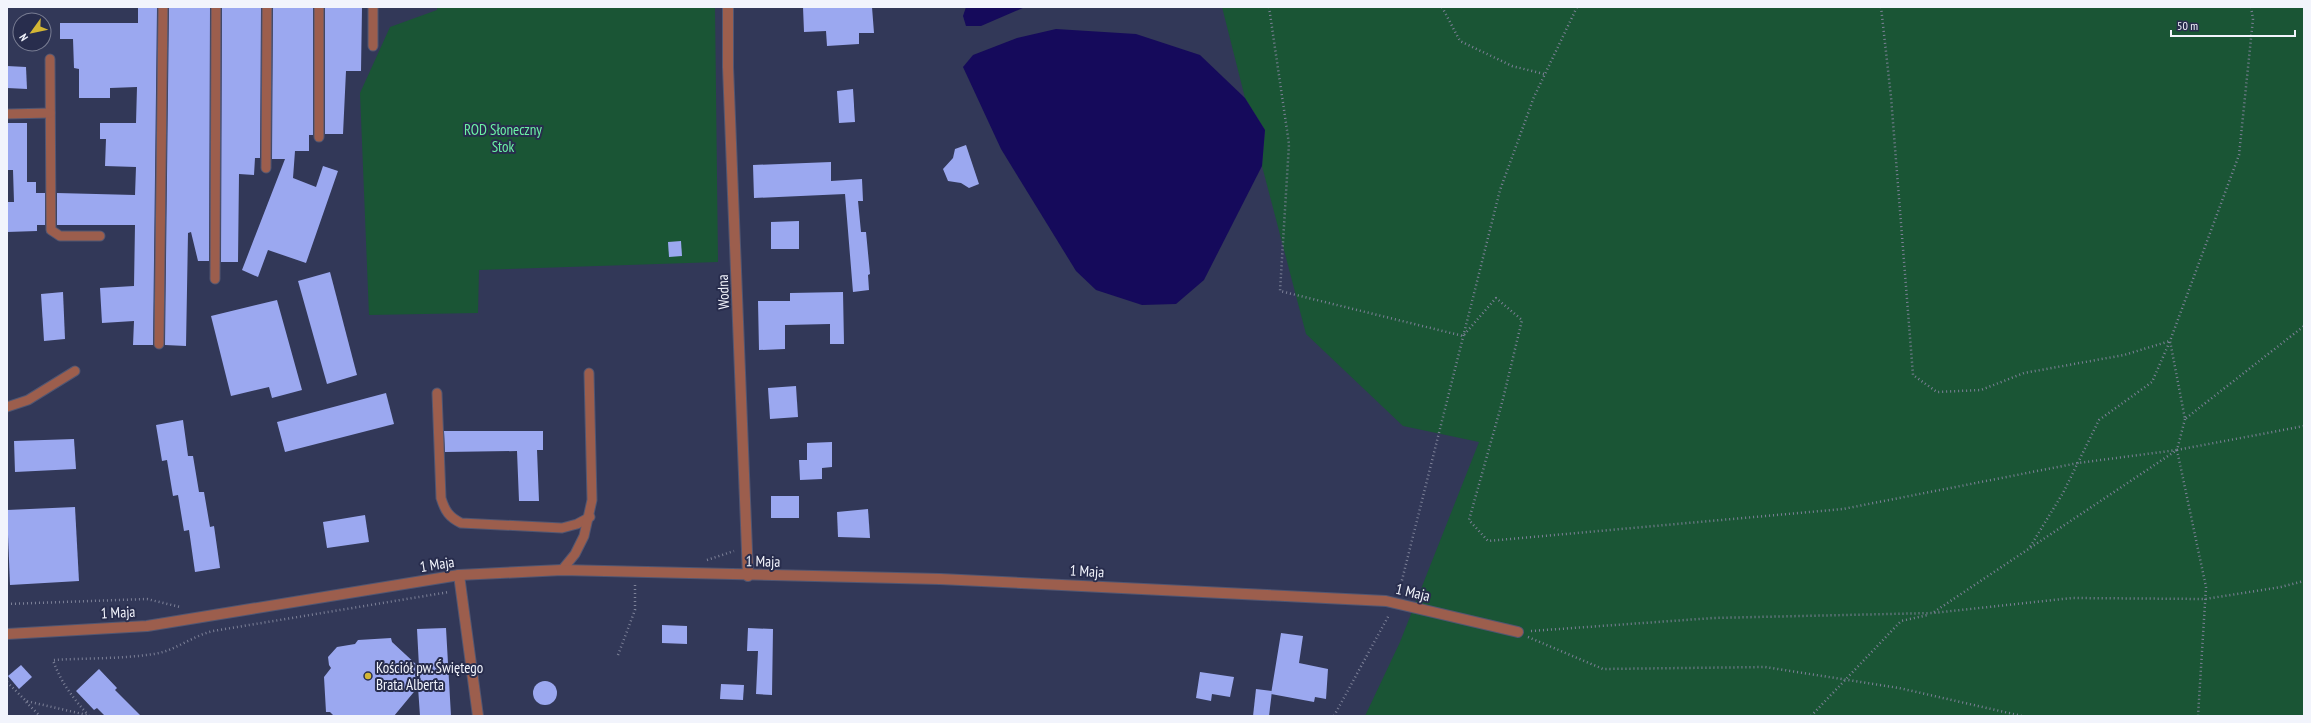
<svg xmlns="http://www.w3.org/2000/svg" width="2311" height="723" font-family="'PT Sans Narrow',sans-serif">
  <rect width="100%" height="100%" fill="#323858"/>
  <g fill="#1a5535">
    <polygon points="437,7 715,7 718,262 479,270 478,313 369,315 360,93 390,27 437,10"/>
    <polygon points="1222,7 2304,7 2304,716 1365,716 1400,642 1479,442 1403,426 1306,334 1262,166 1265,130 1245,98"/>
  </g>
  <g fill="#150a5b">
    <polygon points="966,7 1025,7 981,26 966,26 963,16"/>
    <polygon points="1056,29 1136,34 1200,55 1245,98 1265,130 1262,166 1204,280 1176,304 1142,305 1096,290 1076,271 1001,149 963,67 973,55 1017,38"/>
  </g>
  <g fill="#9ba8f0">
    <polygon points="138,7 157,7 153,345 133,345 134,321 102,323 100,288 134,286 135,225 57,225 57,193 135,195 136,167 105,166 106,139 100,139 100,123 136,123 137,87 110,88 110,98 79,98 79,69 74,68 73,39 60,39 60,23 138,23"/>
    <polygon points="169,7 210,7 209,261 198,261 191,232 188,233 186,346 165,345"/>
    <polygon points="222,7 261,7 260,158 255,158 254,175 239,174 238,262 221,262"/>
    <polygon points="273,7 313,7 313,135 309,135 309,151 295,151 293,178 316,187 323,166 338,171 306,263 268,250 258,277 242,270 285,159 272,159"/>
    <polygon points="325,7 362,7 361,71 346,71 343,134 325,134"/>
    <polygon points="803,7 872,7 874,33 859,33 859,44 827,46 826,31 804,32"/>
    <polygon points="7,66 26,67 27,89 7,88"/>
    <polygon points="853,89 855,122 839,123 837,91"/>
    <polygon points="7,123 27,123 27,182 36,182 36,193 45,193 45,225 37,225 37,231 7,232 7,202 14,202 13,170 7,170"/>
    <polygon points="966,145 979,184 969,188 961,183 948,181 943,169 953,158 955,149"/>
    <polygon points="831,162 831,181 862,179 863,201 858,201 861,232 866,232 870,274 868,275 869,290 853,292 845,194 754,198 753,165"/>
    <polygon points="799,221 799,249 771,249 771,222"/>
    <polygon points="681,241 682,256 669,257 668,242"/>
    <polygon points="330,272 357,375 327,384 298,281"/>
    <polygon points="63,292 65,339 44,341 41,294"/>
    <polygon points="843,292 844,344 830,344 830,324 785,325 785,349 759,350 758,301 790,301 790,293"/>
    <polygon points="277,300 302,390 272,398 269,387 231,396 211,316"/>
    <polygon points="796,386 798,417 770,419 768,388"/>
    <polygon points="386,393 394,424 285,452 277,422"/>
    <polygon points="183,420 188,456 193,456 199,492 204,492 210,527 214,526 220,568 195,572 189,530 184,531 178,495 173,496 167,460 162,461 156,425"/>
    <polygon points="444,431 543,431 543,450 537,450 539,501 519,501 517,451 445,452"/>
    <polygon points="74,439 76,469 15,472 14,441"/>
    <polygon points="832,442 832,467 822,468 822,479 800,480 799,460 807,460 807,443"/>
    <rect x="771" y="496" width="28" height="22"/>
    <polygon points="75,507 79,581 10,585 7,510"/>
    <polygon points="868,509 870,538 838,537 837,512"/>
    <polygon points="365,515 369,542 327,548 323,522"/>
    <polygon points="662,625 687,626 687,644 662,643"/>
    <polygon points="446,628 451,716 420,716 418,687 394,716 334,716 330,712 326,712 324,677 331,668 329,665 328,657 337,647 355,644 358,640 391,638 392,642 419,667 417,629"/>
    <polygon points="748,628 773,629 772,695 756,694 758,651 747,651"/>
    <polygon points="1281,633 1303,636 1299,663 1328,669 1326,699 1315,697 1314,702 1271,694"/>
    <polygon points="21,665 32,677 19,689 8,676"/>
    <polygon points="99,669 117,688 115,690 141,716 105,716 97,708 94,710 76,691"/>
    <polygon points="1200,672 1234,677 1230,697 1212,694 1211,701 1196,698"/>
    <circle cx="545" cy="693" r="12"/>
    <polygon points="721,684 744,685 743,700 720,699"/>
    <polygon points="1256,689 1272,691 1269,716 1253,716"/>
  </g>
  <g fill="none" stroke-linecap="round" stroke-linejoin="round">
    <g stroke="#515672" stroke-width="11">
      <g id="lane">
        <polyline points="373,46 373,7"/>
        <polyline points="50,59 51,230 60,236 100,236"/>
        <polyline points="7,114 50,113"/>
        <polyline points="319,137 319,7"/>
        <polyline points="266,168 267,7"/>
        <polyline points="215,279 216,7"/>
        <polyline points="159,344 163,7"/>
        <path d="M 437,393 L 441,498 C 445,511 449,517 461,523 L 562,528 L 577,524 L 590,517"/>
        <polyline points="7,407 28,400 75,371"/>
        <polyline points="562,570 575,554 584,536 592,500 589,373"/>
      </g>
    </g>
    <g stroke="#515672" stroke-width="12">
      <g id="street">
        <polyline points="728,7 728,67 748,576"/>
        <polyline points="459,575 478,716"/>
        <polyline points="7,634 147,626 459,575 562,570 940,579 1386,601 1518,632"/>
      </g>
    </g>
    <g stroke="#7d8198" stroke-width="2.5" stroke-dasharray="1 3" stroke-linecap="butt">
      <polyline points="1269,7 1289,144 1280,291 1463,336 1496,298 1522,320 1503,399 1469,520 1488,541 1843,509 2078,463 2177,450"/>
      <polyline points="1442,7 1460,41 1512,66 1544,74"/>
      <polyline points="1881,7 1891,97 1913,375 1937,392 1981,390 2024,373 2124,355 2170,341 2152,382 2099,420 2063,493 2030,547"/>
      <polyline points="2251,7 2253,19 2239,155 2170,341 2185,419 2304,326"/>
      <polyline points="2185,419 2177,450 2206,587 2198,716"/>
      <polyline points="707,560 734,551"/>
      <polyline points="1399,592 1500,190 1534,97 1577,7"/>
      <polyline points="7,604 147,599 180,607"/>
      <polyline points="1934,612 2177,450 2304,426"/>
      <polyline points="1531,631 1713,618 1933,613 2072,598 2205,599 2281,587 2304,581"/>
      <polyline points="1528,637 1603,669 1765,667 1899,688 2022,716"/>
      <polyline points="618,655 635,610 635,585"/>
      <polyline points="7,682 26,701 87,715"/>
      <polyline points="26,702 40,716"/>
      <path d="M 89,716 C 73,698 61,683 53,660 C 86,658 121,659 154,654 C 175,651 192,636 213,631 L 449,592"/>
      <polyline points="1334,716 1389,615"/>
      <polyline points="1811,716 1901,621 1928,615"/>
    </g>
    <use href="#lane" stroke="#9c5e4d" stroke-width="9"/>
    <use href="#street" stroke="#9c5e4d" stroke-width="10"/>
  </g>
  <circle fill="#d3b635" stroke="#282d4d" stroke-width="1.5" cx="368" cy="676" r="4"/>
  <g text-anchor="middle" dominant-baseline="central" stroke-width="4" stroke-linejoin="round" paint-order="stroke">
    <g font-size="15" fill="#6cf3a6" stroke="#282d4d">
      <text x="503" y="129">ROD Słoneczny<tspan x="503" dy="17">Stok</tspan></text>
    </g>
    <g font-size="15" fill="#f2f4fc" stroke="#282d4d">
      <text transform="translate(723 292) rotate(-92)">Wodna</text>
      <text transform="translate(763 561) rotate(1)">1 Maja</text>
      <text transform="translate(437 564) rotate(-9)">1 Maja</text>
      <text transform="translate(1087 571) rotate(3)">1 Maja</text>
      <text transform="translate(1413 592) rotate(13)">1 Maja</text>
      <text transform="translate(118 612) rotate(-3)">1 Maja</text>
    </g>
    <g font-size="15" fill="#f2f4fc" stroke="#282d4d" text-anchor="start">
      <text x="376" y="667">Kościół pw. Świętego<tspan x="376" dy="17">Brata Alberta</tspan></text>
    </g>
  </g>
  <rect width="2311" height="723" fill="none" stroke="#f2f4fc" stroke-width="16"/>
  <g transform="translate(32 32) rotate(237)"><circle r="19" fill="#282d4d" stroke="#797d93"/>
  <path d="M0-3L7 15L0 10L-7 15Z" fill="#d3b635"/>
  <text y="-6" font-size="11" font-weight="bold" text-anchor="middle" fill="#f2f4fc">N</text>
  </g>
  <path d="M2171 30v6h124v-6" fill="none" stroke="#f2f4fc" stroke-width="2"/>
  <text x="2177" y="30" font-size="12" fill="#f2f4fc" stroke="#282d4d" stroke-width="3" paint-order="stroke">50 m</text>
</svg>
